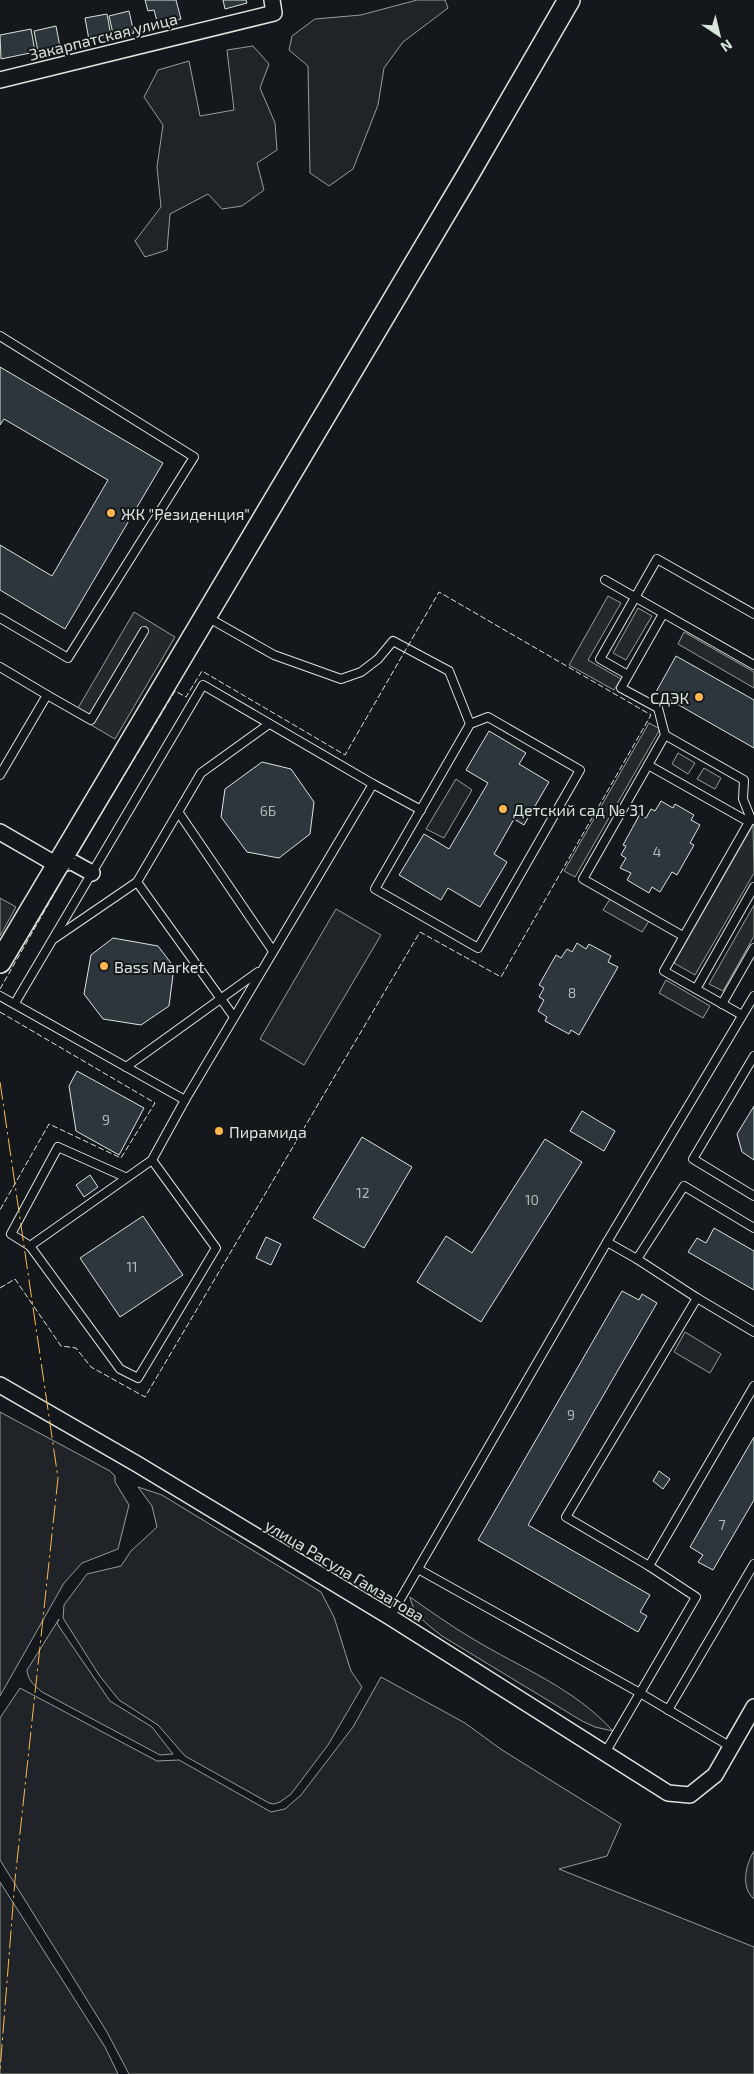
<svg xmlns="http://www.w3.org/2000/svg" width="754" height="2074" font-family="'Exo 2',sans-serif">
  <rect width="100%" height="100%" fill="#14181c"/>
  <g fill="#202428" stroke="#939e99">
    <polygon points="417,0 445,0 448,8 403,42 384,68 378,105 353,169 329,186 310,173 308,66 289,50 292,36 315,19 361,15"/>
    <polygon points="253,46 269,64 260,88 275,123 277,150 257,163 264,190 242,206 222,209 208,194 170,214 167,250 145,257 135,241 161,207 157,167 163,125 144,97 158,70 189,61 200,116 234,110 227,50"/>
    <polygon points="678,753 695,763 688,774 672,764"/>
    <polygon points="704,768 721,778 715,789 697,779"/>
    <polygon points="456,779 472,790 444,838 426,829"/>
    <polygon points="336,909 381,935 304,1065 260,1039"/>
    <polygon points="685,1332 721,1354 710,1373 674,1352"/>
    <polygon points="0,1412 110,1471 115,1476 115,1482 129,1505 118,1549 82,1563 64,1583 0,1696"/>
    <polygon points="138,1487 162,1495 321,1592 334,1617 351,1671 362,1687 328,1745 291,1794 280,1802 274,1804 269,1803 185,1756 158,1725 119,1700 99,1675 63,1618 64,1605 87,1574 121,1566 131,1551 157,1527 152,1506"/>
    <path d="M 410,1597 C 430,1611 451,1626 473,1639 C 521,1668 574,1688 613,1731 L 595,1727 L 582,1721 L 442,1636 C 426,1623 414,1616 410,1597 Z"/>
    <path d="M 59,1619 L 57,1623 L 60,1628 L 110,1701 L 152,1727 L 173,1754 L 160,1755 L 42,1692 C 34,1685 28,1681 27,1670 Z"/>
    <polygon points="381,1677 465,1723 502,1750 621,1824 607,1856 559,1869 754,1947 754,2074 129,2074 107,2032 0,1860 0,1718 20,1688 157,1761 179,1760 271,1812 285,1809 301,1795 353,1727"/>
    <path d="M 754,1851 L 754,1899 C 740,1887 746,1864 754,1851 Z"/>
    <polygon points="0,1882 105,2047 118,2074 0,2074"/>
  </g>
  <g fill="#24282b" stroke="#939e99">
    <polygon points="608,596 621,603 588,660 621,679 614,690 569,665"/>
    <polygon points="638,608 652,616 626,660 613,653"/>
    <polygon points="134,612 175,637 115,739 74,715"/>
    <polygon points="684,632 754,672 754,688 678,644"/>
    <polygon points="649,723 660,729 575,877 564,871"/>
    <polygon points="753,825 754,873 695,975 674,963"/>
    <polygon points="0,898 16,907 0,936"/>
    <polygon points="610,899 649,921 642,932 603,910"/>
    <polygon points="754,905 754,936 723,991 709,984"/>
    <polygon points="666,980 710,1006 703,1018 659,993"/>
  </g>
  <g fill="#2c363c" stroke="#d8e6dc">
    <polygon points="145,0 176,0 181,19 158,25 154,10 148,11"/>
    <polygon points="223,0 246,0 247,3 225,9"/>
    <polygon points="129,11 134,33 114,38 109,16"/>
    <polygon points="107,14 111,36 89,40 85,18"/>
    <polygon points="56,26 60,47 38,52 34,31"/>
    <polygon points="31,29 35,52 1,59 0,35"/>
    <polygon points="0,367 163,463 65,629 0,590 0,545 52,576 108,480 4,419 0,425"/>
    <polygon points="676,656 754,700 754,748 656,692"/>
    <polygon points="489,731 526,753 519,764 549,782 524,825 514,819 494,854 507,862 480,907 448,888 441,900 399,875 424,834 449,849 488,783 466,770"/>
    <polygon points="262,762 291,769 314,802 310,834 279,858 247,852 221,817 225,789"/>
    <polygon points="661,801 673,808 675,804 694,815 691,820 700,825 690,843 694,845 677,875 672,872 660,892 652,887 649,893 627,880 631,873 620,868 626,858 621,855 626,846 623,845 640,814 646,818 651,809 655,811"/>
    <polygon points="113,938 158,946 174,967 169,1006 141,1025 103,1019 84,994 91,955"/>
    <polygon points="577,943 586,949 589,944 611,956 608,962 618,967 579,1035 571,1030 569,1034 545,1021 547,1017 538,1011 544,1000 539,997 544,988 539,985 556,955 561,958 567,949 572,952"/>
    <polygon points="77,1071 144,1108 119,1155 76,1131 69,1086"/>
    <polygon points="754,1106 754,1160 742,1152 737,1134"/>
    <polygon points="582,1111 615,1131 604,1151 570,1131"/>
    <polygon points="362,1137 412,1167 364,1248 313,1218"/>
    <polygon points="545,1139 582,1162 481,1322 417,1282 446,1236 472,1253"/>
    <polygon points="90,1175 98,1187 84,1197 76,1185"/>
    <polygon points="143,1216 183,1275 120,1317 80,1258"/>
    <polygon points="714,1228 754,1251 754,1290 688,1252 697,1238 706,1243"/>
    <polygon points="266,1237 281,1244 271,1265 256,1258"/>
    <polygon points="622,1291 639,1300 642,1294 657,1303 528,1525 650,1595 640,1612 647,1616 638,1632 478,1540"/>
    <polygon points="754,1437 754,1500 713,1570 698,1562 703,1555 690,1547"/>
    <polygon points="659,1471 670,1479 663,1489 653,1481"/>
  </g>
  <g fill="none" stroke-linecap="round" stroke-linejoin="round">
    <g stroke="#d8e6dc" stroke-width="10">
      <g id="service">
        <polyline points="0,336 194,457 68,658 0,618"/>
        <polyline points="605,580 754,665"/>
        <polyline points="207,617 274,655 341,679 361,672 378,659 393,641 449,671 470,724 375,889 478,948 580,770 488,717 470,724"/>
        <polyline points="0,667 47,695"/>
        <polyline points="628,675 600,659 657,559 754,614"/>
        <polyline points="665,735 744,780 743,799 751,819 754,820"/>
        <polyline points="648,765 665,735 658,708 621,688 663,614"/>
        <polyline points="0,775 47,695 91,720 144,631"/>
        <polyline points="373,784 421,810"/>
        <polyline points="179,813 273,951"/>
        <polyline points="137,882 234,1017"/>
        <polyline points="683,936 583,879 648,765 749,822 664,971 742,1015"/>
        <polyline points="55,938 137,882 201,773 269,724"/>
        <polyline points="696,989 754,887"/>
        <polyline points="0,996 185,1100 373,784 203,685 15,1003"/>
        <polyline points="722,1004 754,948"/>
        <polyline points="754,1056 693,1159 754,1196"/>
        <polyline points="126,1067 258,972"/>
        <polyline points="152,1160 30,1246 120,1369 138,1378 216,1248 152,1160 185,1100"/>
        <polyline points="754,1228 684,1186 637,1259 697,1298 754,1332"/>
        <polyline points="607,1242 637,1259"/>
        <polyline points="30,1246 11,1234 58,1147 125,1177"/>
        <polyline points="649,1566 566,1517 697,1298"/>
        <polyline points="418,1569 640,1693 731,1747"/>
        <polyline points="390,1617 607,1242 754,996"/>
        <polyline points="668,1710 754,1564"/>
        <polyline points="605,1753 696,1597 649,1566 754,1386"/>
      </g>
    </g>
    <g stroke="#d8e6dc" stroke-width="18">
      <g id="minor">
        <polyline points="0,80 274,13 272,0"/>
        <polyline points="0,832 57,865 72,862 92,873"/>
        <polyline points="0,1385 137,1464 390,1617 668,1793 690,1795 715,1775 754,1707"/>
      </g>
    </g>
    <g stroke="#d8e6dc" stroke-width="24">
      <polyline id="secondary" points="0,962 469,173 569,0"/>
    </g>
    <use href="#service" stroke="#14181c" stroke-width="8"/>
    <use href="#minor" stroke="#14181c" stroke-width="15"/>
    <use href="#secondary" stroke="#14181c" stroke-width="21"/>
    <g stroke="#d8e6dc" stroke-width="1" stroke-dasharray="6 2.5" stroke-linecap="butt">
      <polyline points="0,989 69,868"/>
      <polyline points="0,1012 155,1103 121,1158 49,1124 0,1210"/>
      <polyline points="0,1288 15,1279 61,1346 76,1348 91,1367 145,1397 420,932 501,977 651,715 439,592 345,755 202,671 186,697 175,691 74,859"/>
    </g>
    <polyline stroke="#ffb74d" stroke-width="1" stroke-dasharray="18 4 2.5 4" stroke-linecap="butt" points="0,1082 58,1478 15,1880 0,2071"/>
  </g>
  <g fill="#ffb74d" stroke="#14181c" stroke-width="2">
    <circle cx="111" cy="513" r="5"/>
    <circle cx="699" cy="697" r="5"/>
    <circle cx="503" cy="809" r="5"/>
    <circle cx="104" cy="966" r="5"/>
    <circle cx="219" cy="1131" r="5"/>
  </g>
  <g text-anchor="middle" dominant-baseline="central" stroke-width="4" stroke-linejoin="round" paint-order="stroke">
    <g font-size="14" fill="#adbab4">
      <text x="268" y="810">6Б</text>
      <text x="657" y="851">4</text>
      <text x="572" y="992">8</text>
      <text x="106" y="1119">9</text>
      <text x="363" y="1192">12</text>
      <text x="532" y="1199">10</text>
      <text x="132" y="1266">11</text>
      <text x="571" y="1414">9</text>
      <text x="722" y="1524">7</text>
    </g>
    <g font-size="16" fill="#d8e6dc" stroke="#14181c">
      <text transform="translate(103 36) rotate(-14)">Закарпатская улица</text>
      <text transform="translate(345 1570) rotate(31)">улица Расула Гамзатова</text>
    </g>
    <g font-size="16" fill="#d8e6dc" stroke="#14181c" text-anchor="start">
      <text x="121" y="513">ЖК "Резиденция"</text>
      <text x="689" y="697" text-anchor="end">СДЭК</text>
      <text x="513" y="809">Детский сад № 31</text>
      <text x="114" y="966">Bass Market</text>
      <text x="229" y="1131">Пирамида</text>
    </g>
  </g>
  <g transform="translate(719 35) rotate(145)" stroke="#14181c" stroke-width="4" paint-order="stroke">
  <path d="M0-4L9 19L0 12L-9 19Z" fill="#d8e6dc"/>
  <text y="-8" font-size="14" font-weight="bold" text-anchor="middle" fill="#d8e6dc">N</text>
  </g>
</svg>
